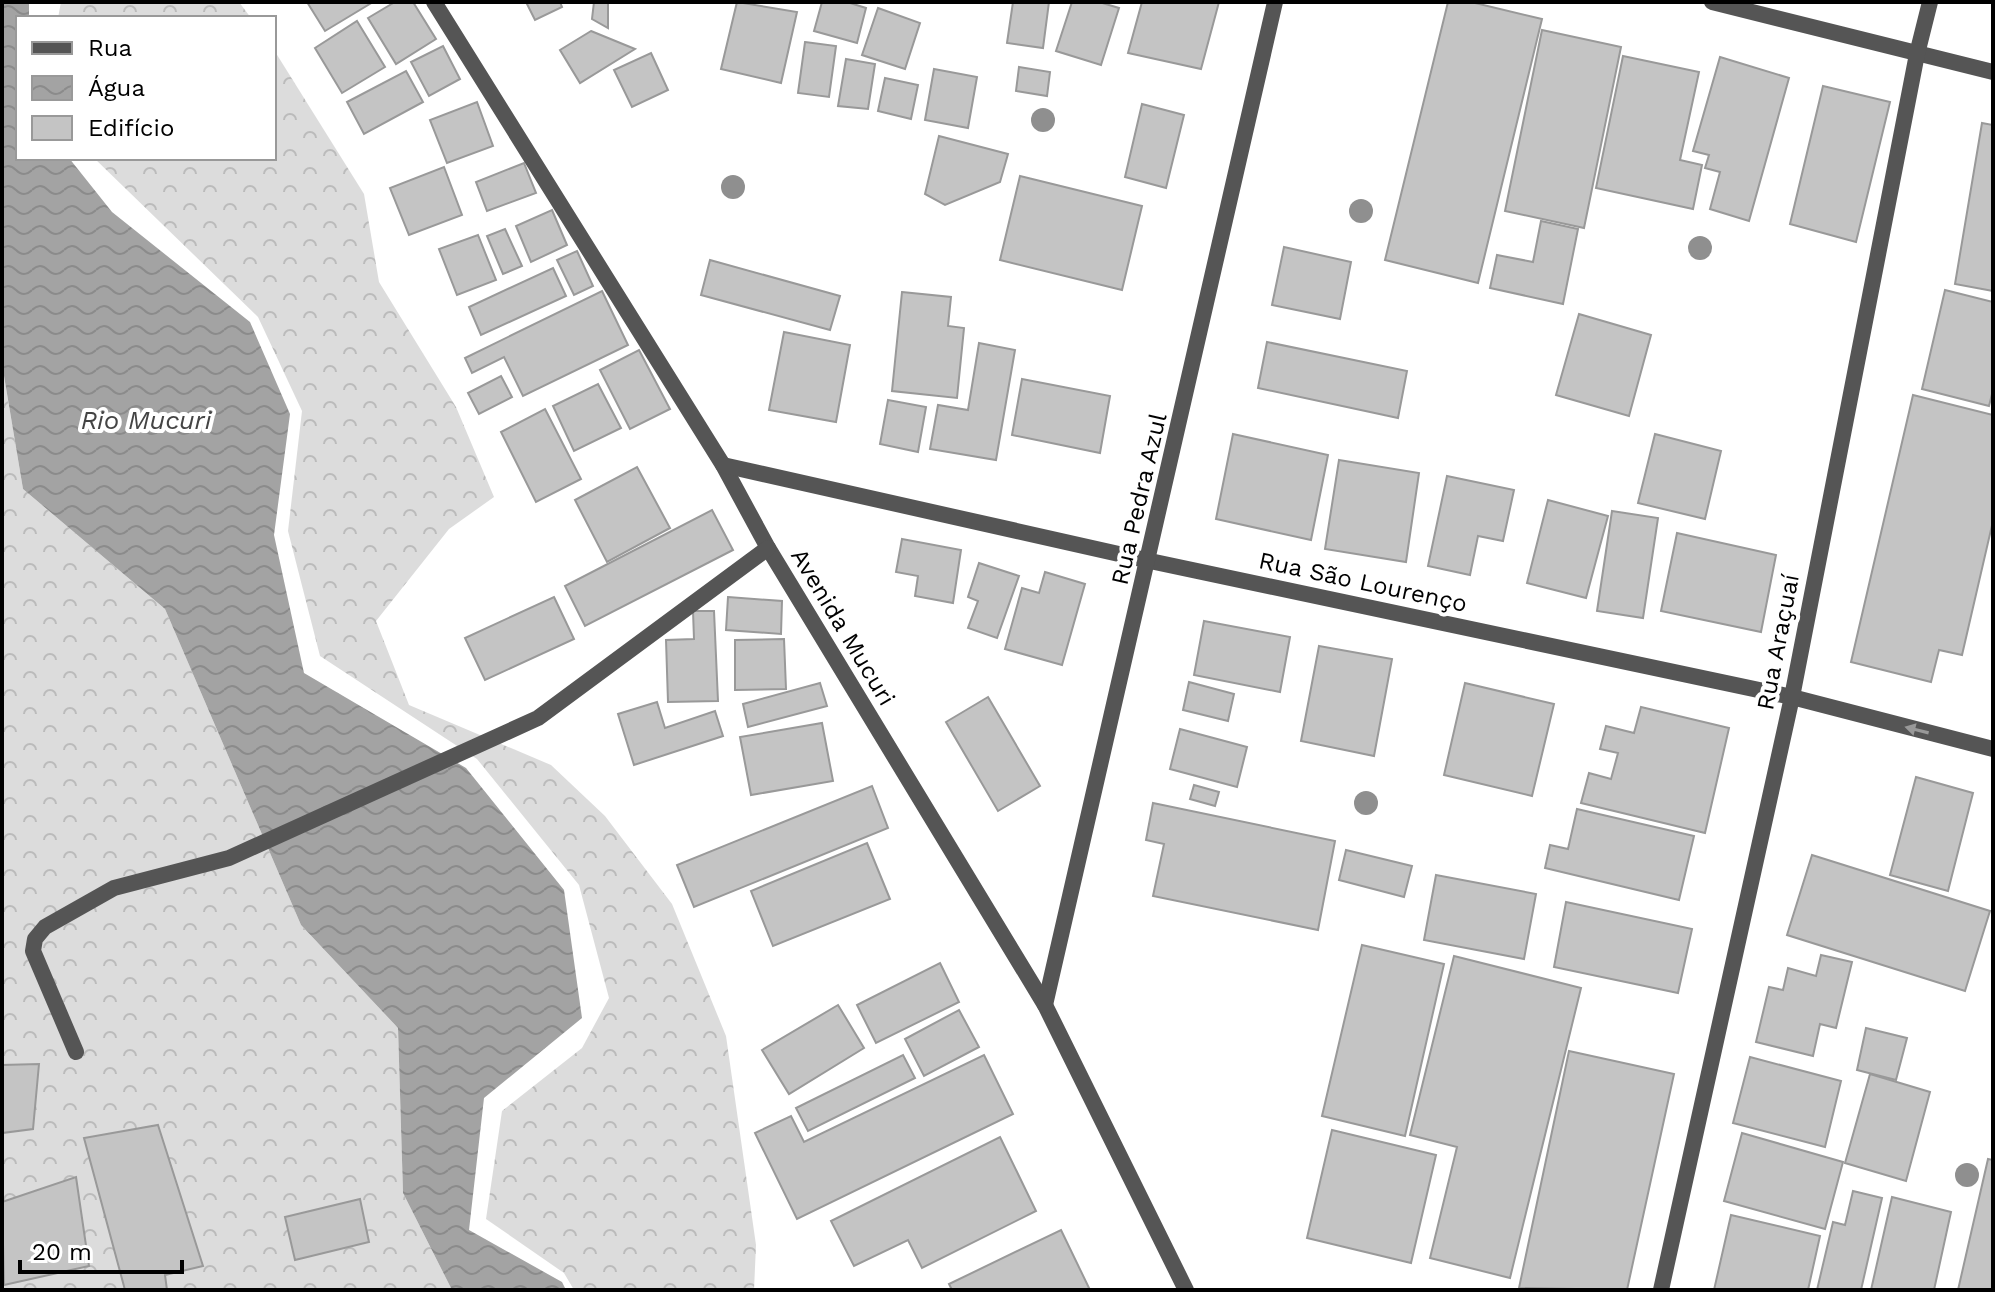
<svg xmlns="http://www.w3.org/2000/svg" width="1995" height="1292" font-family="'Work Sans',sans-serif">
  <defs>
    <pattern id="forest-crowns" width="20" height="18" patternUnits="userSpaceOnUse" patternTransform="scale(2)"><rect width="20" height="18" fill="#dcdcdc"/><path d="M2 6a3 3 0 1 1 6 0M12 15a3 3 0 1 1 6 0" fill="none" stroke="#bbb"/></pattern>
    <pattern id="water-waves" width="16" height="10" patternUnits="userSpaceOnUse" patternTransform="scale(2)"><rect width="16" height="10" fill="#a3a3a3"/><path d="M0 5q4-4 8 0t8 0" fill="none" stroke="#8b8b8b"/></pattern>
  </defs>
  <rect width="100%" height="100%" fill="#fff"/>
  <g fill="url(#forest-crowns)">
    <polygon points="61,2 239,2 251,18 58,18"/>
    <polygon points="274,50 364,194 379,282 456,407 494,497 449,529 376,621 409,705 551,765 605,816 672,904 726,1036 756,1245 754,1290 574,1290 564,1273 486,1219 502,1111 582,1048 609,998 579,885 477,759 320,656 288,531 302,411 258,317 94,158 274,158"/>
    <polygon points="2,364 23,489 165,609 301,925 398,1028 403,1193 452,1290 2,1290"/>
  </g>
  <polygon fill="url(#water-waves)" points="2,2 29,2 29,18 18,18 18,158 69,158 112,212 250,322 290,414 274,535 304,673 466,768 564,890 582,1018 484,1098 469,1230 562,1282 566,1290 452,1290 403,1193 398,1028 301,925 165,609 23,489 2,364"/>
  <g fill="#c4c4c4" stroke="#999" stroke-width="2">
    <polygon points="307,2 373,2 325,31"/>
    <polygon points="395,2 413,2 436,39 396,64 368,18"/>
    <polygon points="526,2 560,2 562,7 535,20"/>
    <polygon points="594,2 608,2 608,28 592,19"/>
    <polygon points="737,2 797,12 781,83 721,69"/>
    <polygon points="822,2 847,2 866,8 857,43 814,31"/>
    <polygon points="1013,2 1049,2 1043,48 1007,43"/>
    <polygon points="1072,2 1099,2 1119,8 1101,65 1056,51"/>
    <polygon points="1142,2 1219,2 1201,69 1128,53"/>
    <polygon points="1448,2 1471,2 1542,19 1478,283 1385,260"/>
    <polygon points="878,8 920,23 905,69 862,55"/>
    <polygon points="357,21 385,67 342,93 315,48"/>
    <polygon points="1542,30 1621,47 1584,228 1505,211"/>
    <polygon points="591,31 635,49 580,83 560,50"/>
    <polygon points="805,42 836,46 829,97 798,93"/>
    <polygon points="443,46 460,79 429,96 411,62"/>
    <polygon points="651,53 668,90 632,107 614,70"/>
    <polygon points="1623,56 1699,72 1680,160 1702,165 1693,209 1596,188"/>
    <polygon points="1720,57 1789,78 1749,221 1710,209 1720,172 1705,168 1709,155 1693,151"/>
    <polygon points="846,59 875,64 868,109 838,106"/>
    <polygon points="1019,67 1050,72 1047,96 1016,91"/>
    <polygon points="934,69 977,77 968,128 925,120"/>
    <polygon points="406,71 423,102 364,134 347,102"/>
    <polygon points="885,78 918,85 911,119 878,111"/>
    <polygon points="1823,86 1890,102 1856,242 1790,224"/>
    <polygon points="477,102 493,146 447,163 430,120"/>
    <polygon points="1142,104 1184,115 1166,188 1125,177"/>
    <polygon points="1982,123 1993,125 1993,291 1955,284"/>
    <polygon points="939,136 1008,154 1000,182 945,205 925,194"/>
    <polygon points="524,163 536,193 487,211 476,182"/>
    <polygon points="444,167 462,215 409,235 390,188"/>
    <polygon points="1020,176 1142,206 1122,290 1000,260"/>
    <polygon points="552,210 567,245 531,262 516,226"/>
    <polygon points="1541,221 1578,229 1563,304 1490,288 1497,255 1533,262"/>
    <polygon points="505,229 522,266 503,274 487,236"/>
    <polygon points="478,235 496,280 457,295 439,249"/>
    <polygon points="1284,247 1351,262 1340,319 1272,305"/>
    <polygon points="577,251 593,286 574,295 557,260"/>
    <polygon points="710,260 840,296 830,330 701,295"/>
    <polygon points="553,268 566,296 481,335 469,307"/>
    <polygon points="1945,290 1993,302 1993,390 1989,406 1922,389"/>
    <polygon points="602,291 628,345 523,396 504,357 472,373 465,358"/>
    <polygon points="902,292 951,297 948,326 964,328 957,398 892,391"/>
    <polygon points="1579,314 1651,335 1629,416 1556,395"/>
    <polygon points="784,332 850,345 836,422 769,410"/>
    <polygon points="1267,342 1407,371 1398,418 1258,388"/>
    <polygon points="979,343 1015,350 996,460 930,449 938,405 968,410"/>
    <polygon points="639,350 670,409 630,429 600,370"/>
    <polygon points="501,376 512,397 479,414 468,393"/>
    <polygon points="1022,379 1110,396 1100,453 1012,435"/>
    <polygon points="598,384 621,428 574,451 553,406"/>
    <polygon points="1913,395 1993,415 1993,521 1962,655 1939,650 1931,682 1851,662"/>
    <polygon points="888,400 926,407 918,452 880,444"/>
    <polygon points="545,409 581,479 536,502 501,432"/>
    <polygon points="1233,434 1328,455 1311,540 1216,519"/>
    <polygon points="1655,434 1721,451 1705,519 1638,503"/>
    <polygon points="1339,460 1419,473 1406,562 1325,549"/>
    <polygon points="637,467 670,528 607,562 575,500"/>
    <polygon points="1447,476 1514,490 1503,541 1478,536 1470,575 1428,566"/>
    <polygon points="1548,500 1608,516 1586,598 1527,583"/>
    <polygon points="712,510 733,550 585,626 565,586"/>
    <polygon points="1612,511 1658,518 1643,618 1597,611"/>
    <polygon points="1677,533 1776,555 1761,632 1661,611"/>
    <polygon points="902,539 961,550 953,603 915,596 918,576 896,572"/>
    <polygon points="979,563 1019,576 997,638 968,628 978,601 968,597"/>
    <polygon points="1045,572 1085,584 1062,665 1005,649 1022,588 1039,593"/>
    <polygon points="554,597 574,639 485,680 465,638"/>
    <polygon points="728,597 782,601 781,634 726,630"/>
    <polygon points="693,611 714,611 718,701 668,702 666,640 694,639"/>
    <polygon points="1204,621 1290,637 1280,692 1194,675"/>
    <polygon points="784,639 786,689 735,690 735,640"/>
    <polygon points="1319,646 1392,659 1374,756 1301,741"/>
    <polygon points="1189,682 1234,694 1228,721 1183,710"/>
    <polygon points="820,683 827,706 748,727 743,704"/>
    <polygon points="1465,683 1554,704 1532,796 1444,775"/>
    <polygon points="988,697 1040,786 998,811 946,722"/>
    <polygon points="657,702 665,728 715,711 723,736 634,765 618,714"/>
    <polygon points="1641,707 1729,728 1705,833 1581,803 1589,773 1611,779 1618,753 1600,749 1606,726 1634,733"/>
    <polygon points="822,723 833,781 751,795 740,737"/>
    <polygon points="1180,729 1247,747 1237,787 1170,769"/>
    <polygon points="1916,777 1973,793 1948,891 1890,875"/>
    <polygon points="1194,785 1219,792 1215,806 1190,799"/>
    <polygon points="872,786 888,828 694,907 677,865"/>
    <polygon points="1153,803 1335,841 1318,930 1153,896 1164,844 1146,840"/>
    <polygon points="1577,809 1694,836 1679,900 1545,868 1550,845 1568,849"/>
    <polygon points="867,843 890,899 773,946 751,891"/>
    <polygon points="1346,850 1412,866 1404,897 1339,880"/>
    <polygon points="1812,855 1990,911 1965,991 1787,935"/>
    <polygon points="1436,875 1536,894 1524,959 1424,940"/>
    <polygon points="1566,902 1692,929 1678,993 1554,967"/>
    <polygon points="1362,945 1444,964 1405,1136 1322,1116"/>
    <polygon points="1821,955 1852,962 1836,1028 1820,1024 1813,1056 1756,1042 1769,987 1783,990 1788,968 1816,976"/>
    <polygon points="1454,956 1581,988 1510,1278 1430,1258 1457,1147 1410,1135"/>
    <polygon points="940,963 959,1002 876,1043 857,1005"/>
    <polygon points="838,1005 864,1048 789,1094 762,1050"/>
    <polygon points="959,1010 979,1047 924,1076 905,1039"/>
    <polygon points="1866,1028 1907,1038 1896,1080 1857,1070"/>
    <polygon points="1569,1051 1674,1074 1627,1290 1519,1288"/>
    <polygon points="903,1055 915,1078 808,1131 796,1108"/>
    <polygon points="984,1055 1013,1114 797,1219 755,1133 791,1116 804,1142"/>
    <polygon points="1750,1057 1841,1081 1825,1147 1733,1123"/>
    <polygon points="39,1064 33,1129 2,1133 2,1065"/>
    <polygon points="1870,1074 1930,1092 1906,1181 1845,1163"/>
    <polygon points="158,1125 203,1266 165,1275 167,1290 125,1290 84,1138"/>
    <polygon points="1332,1130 1436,1155 1411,1263 1307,1238"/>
    <polygon points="1742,1133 1843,1162 1825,1229 1724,1201"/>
    <polygon points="1000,1137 1036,1211 922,1268 908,1240 854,1266 831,1221"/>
    <polygon points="1988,1159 1993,1160 1993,1290 1958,1290"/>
    <polygon points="76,1177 89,1266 4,1285 2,1202"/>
    <polygon points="1853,1191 1882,1198 1861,1290 1817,1290 1833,1222 1845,1225"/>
    <polygon points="1892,1197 1951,1212 1934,1290 1871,1290"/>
    <polygon points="360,1199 369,1242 295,1260 285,1217"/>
    <polygon points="1731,1215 1820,1236 1808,1290 1714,1290"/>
    <polygon points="1061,1230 1090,1290 952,1290 949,1284"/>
  </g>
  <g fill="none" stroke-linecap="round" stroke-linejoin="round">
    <g stroke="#555" stroke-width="16">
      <polyline points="434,2 723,465 768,548 1045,1005 1186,1290"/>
      <polyline points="1712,2 1993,72"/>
      <polyline points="723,465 1150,561 1792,697 1993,749"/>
      <polyline points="1045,1005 1275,2"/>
      <polyline points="76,1052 33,951 35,939 45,927 114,888 229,858 538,718 768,548"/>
      <polyline points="1661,1290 1792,697 1917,54 1930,2"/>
    </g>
  </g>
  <g fill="#8f8f8f">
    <circle cx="1043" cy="120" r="12"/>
    <circle cx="733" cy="187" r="12"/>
    <circle cx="1361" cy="211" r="12"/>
    <circle cx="1700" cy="248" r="12"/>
    <circle cx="1366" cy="803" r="12"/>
    <circle cx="1967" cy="1175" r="12"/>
  </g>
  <defs><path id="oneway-solid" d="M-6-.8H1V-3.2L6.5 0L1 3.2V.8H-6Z" transform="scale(2)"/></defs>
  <use fill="#999" href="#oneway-solid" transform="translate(1917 730) rotate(-166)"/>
  <g text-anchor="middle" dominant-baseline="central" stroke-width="8" stroke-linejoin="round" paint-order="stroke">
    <g font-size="24" fill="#000" stroke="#fff">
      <text transform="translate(1139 499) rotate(-77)">Rua Pedra Azul</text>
      <text transform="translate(1363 582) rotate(12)">Rua São Lourenço</text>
      <text transform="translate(843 627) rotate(59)">Avenida Mucuri</text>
      <text transform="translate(1778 642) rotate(-79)">Rua Araçuaí</text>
    </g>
    <g font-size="26" font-style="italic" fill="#444" stroke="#fff">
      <text x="146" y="420">Rio Mucuri</text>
    </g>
  </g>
  <rect width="1995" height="1292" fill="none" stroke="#000000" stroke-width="8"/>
  <rect x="16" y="16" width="260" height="144" fill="#ffffff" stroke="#999999" stroke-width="2"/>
  <rect x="32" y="42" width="40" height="12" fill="#555555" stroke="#999999" stroke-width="2"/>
  <text x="88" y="56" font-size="24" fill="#000000">Rua</text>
  <rect x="32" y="76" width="40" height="24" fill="url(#water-waves)" stroke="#999999" stroke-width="2"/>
  <text x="88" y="96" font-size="24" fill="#000000">Água</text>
  <rect x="32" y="116" width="40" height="24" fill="#c4c4c4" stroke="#999999" stroke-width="2"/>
  <text x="88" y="136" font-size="24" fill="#000000">Edifício</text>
  <path d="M20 1260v12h162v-12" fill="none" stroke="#000000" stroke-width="4"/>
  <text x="32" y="1260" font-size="24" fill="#000000" stroke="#ffffff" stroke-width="6" paint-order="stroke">20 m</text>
</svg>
